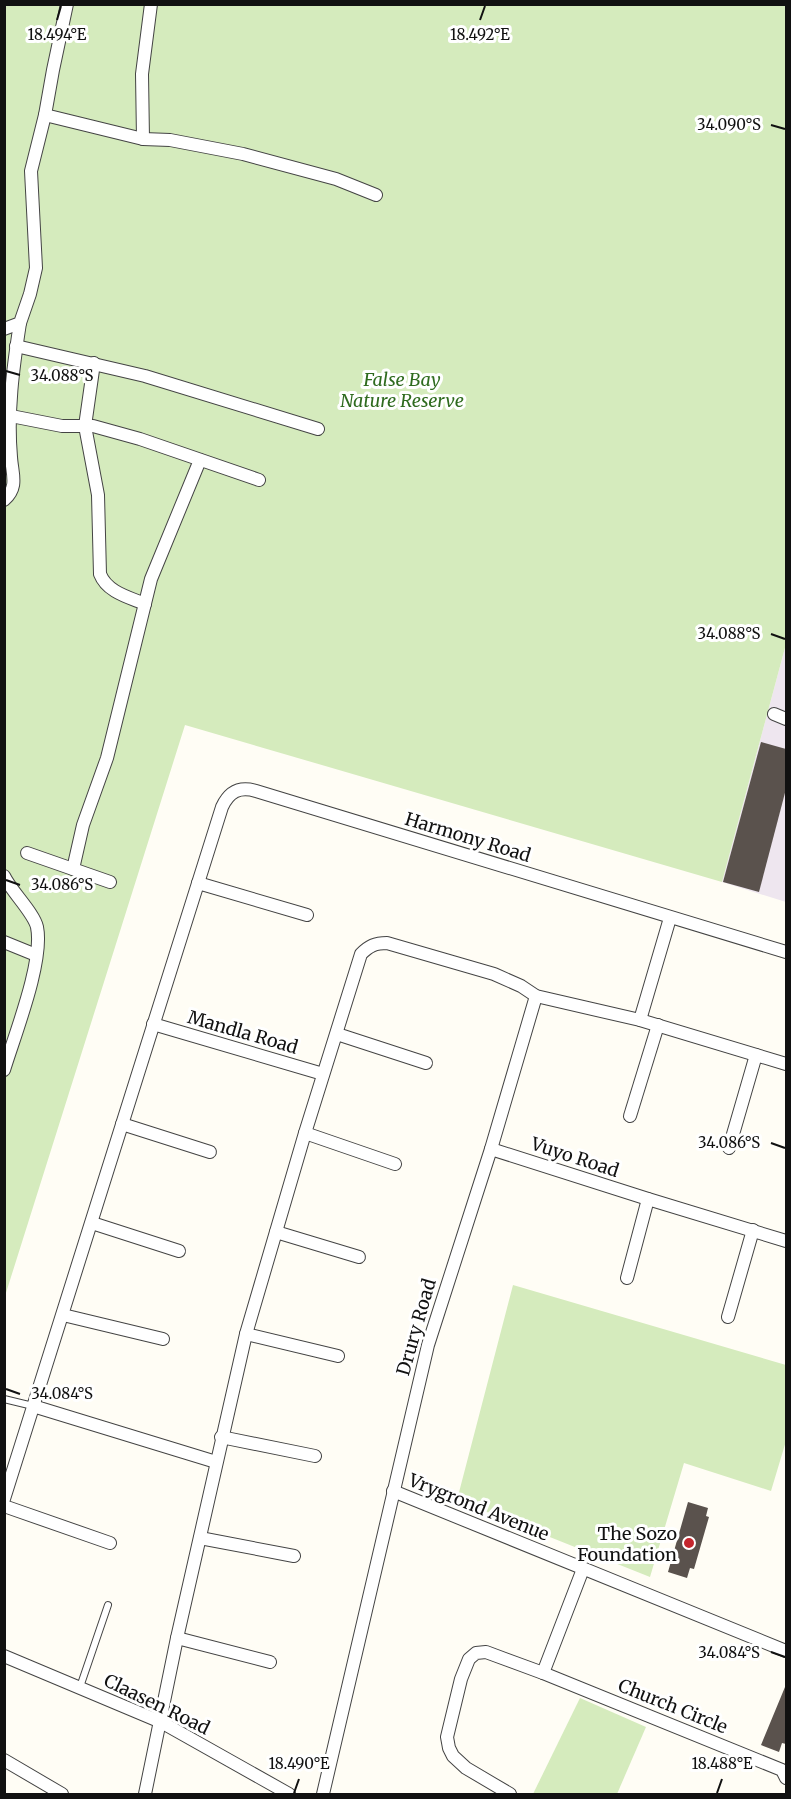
<svg xmlns="http://www.w3.org/2000/svg" width="791" height="1799" font-family="Merriweather,serif">
  <rect width="100%" height="100%" fill="#fffdf5"/>
  <polygon fill="#eee6ef" points="786,644 786,902 722,882"/>
  <g fill="#d5ebbd">
    <polygon points="5,5 786,5 786,644 722,882 185,725 5,1296"/>
    <polygon points="513,1285 786,1365 786,1441 771,1491 684,1463 650,1577 457,1500"/>
    <polygon points="580,1698 646,1727 617,1794 533,1794"/>
  </g>
  <g fill="#5a524d">
    <polygon points="761,742 786,749 786,789 759,892 723,882"/>
    <polygon points="688,1502 708,1508 706,1516 709,1517 694,1569 690,1568 687,1578 668,1572"/>
    <polygon points="785,1687 786,1744 782,1743 779,1752 761,1745"/>
  </g>
  <g fill="none" stroke-linecap="round" stroke-linejoin="round">
    <g stroke="#444" stroke-width="8">
      <g id="service">
        <polyline points="4,1399 33,1406"/>
        <polyline points="80,1687 108,1605"/>
      </g>
    </g>
    <g stroke="#444" stroke-width="14">
      <g id="minor">
        <polyline points="67,4 53,70 45,115 143,139 170,140 243,154 336,179 376,195"/>
        <polyline points="143,139 142,74 151,4"/>
        <polyline points="4,329 20,323 30,294 36,268 31,171 45,115"/>
        <polyline points="16,346 145,376 318,429"/>
        <path d="M 94,363 L 85,426 L 98,495 L 100,574 C 107,592 128,597 145,604"/>
        <polyline points="11,416 62,426 93,426 140,439 259,480"/>
        <path d="M 4,500 C 19,487 12,474 11,457 C 7,413 13,368 20,323"/>
        <polyline points="774,714 786,719"/>
        <polyline points="27,853 110,882"/>
        <polyline points="73,869 83,825 107,758 151,579 200,460"/>
        <path d="M 4,876 C 11,891 34,913 37,927 C 44,961 15,1034 4,1070"/>
        <polyline points="198,883 307,915"/>
        <polyline points="4,942 36,955"/>
        <polyline points="640,1020 670,918"/>
        <polyline points="153,1024 323,1074"/>
        <polyline points="337,1034 426,1063"/>
        <polyline points="630,1116 658,1025"/>
        <polyline points="122,1124 210,1152"/>
        <polyline points="305,1133 395,1164"/>
        <polyline points="729,1148 756,1055"/>
        <polyline points="491,1149 648,1199 786,1241"/>
        <polyline points="92,1223 179,1251"/>
        <polyline points="276,1232 359,1257"/>
        <polyline points="627,1278 648,1199"/>
        <polyline points="63,1315 163,1339"/>
        <polyline points="728,1317 753,1230"/>
        <polyline points="246,1334 338,1356"/>
        <polyline points="33,1406 216,1462"/>
        <polyline points="221,1437 315,1456"/>
        <polyline points="393,1491 786,1651"/>
        <path d="M 4,1499 L 222,807 C 229,792 239,786 256,791 L 786,952"/>
        <polyline points="4,1506 110,1543"/>
        <polyline points="200,1538 294,1556"/>
        <polyline points="177,1638 270,1662"/>
        <polyline points="4,1656 161,1722 289,1794"/>
        <polyline points="543,1673 583,1569"/>
        <polyline points="4,1760 62,1794"/>
        <path d="M 145,1794 L 177,1638 L 246,1334 L 305,1133 L 361,954 C 369,946 375,943 387,943 L 494,974 L 521,986 L 536,996 L 640,1020 L 786,1064"/>
        <polyline points="323,1794 428,1345 491,1149 536,996"/>
        <polyline points="510,1794 466,1768 453,1756 449,1748 447,1737 461,1679 469,1659 476,1653 486,1652 543,1673 782,1770 786,1778"/>
      </g>
    </g>
    <use href="#service" stroke="#fff" stroke-width="6"/>
    <use href="#minor" stroke="#fff" stroke-width="12"/>
  </g>
  <path fill="none" stroke="#111" stroke-width="2" d="M 57,20 L 61,6M 480,20 L 485,6M 771,125 L 785,129M 6,371 L 20,375M 771,634 L 785,639M 6,880 L 20,885M 771,1143 L 785,1148M 6,1389 L 20,1394M 771,1652 L 785,1657M 294,1793 L 299,1779M 717,1793 L 722,1779"/>
  <circle fill="#c4262e" stroke="#fff" stroke-width="2" cx="689" cy="1543" r="6"/>
  <g text-anchor="middle" dominant-baseline="central" stroke-width="6" stroke-linejoin="round" paint-order="stroke">
    <g font-size="18" font-style="italic" fill="#2f6b1f" stroke="#fff">
      <text x="402" y="379">False Bay<tspan x="402" dy="21">Nature Reserve</tspan></text>
    </g>
    <g font-size="18" fill="#111" stroke="#fff">
      <text transform="translate(468 837) rotate(17)">Harmony Road</text>
      <text transform="translate(243 1032) rotate(16)">Mandla Road</text>
      <text transform="translate(575 1157) rotate(18)">Vuyo Road</text>
      <text transform="translate(416 1327) rotate(-74)">Drury Road</text>
      <text transform="translate(479 1507) rotate(22)">Vrygrond Avenue</text>
      <text transform="translate(157 1704) rotate(26)">Claasen Road</text>
      <text transform="translate(673 1706) rotate(22)">Church Circle</text>
    </g>
    <g font-size="18" fill="#111" stroke="#fff" text-anchor="end">
      <text x="677" y="1533">The Sozo<tspan x="677" dy="21">Foundation</tspan></text>
    </g>
  </g>
  <g font-size="15" text-anchor="middle" fill="#111" stroke="#fff" stroke-width="6" stroke-linejoin="round" paint-order="stroke">
    <text x="480" y="40">18.492°E</text>
    <text x="57" y="40">18.494°E</text>
    <text x="729" y="130">34.090°S</text>
    <text x="62" y="381">34.088°S</text>
    <text x="729" y="639">34.088°S</text>
    <text x="62" y="890">34.086°S</text>
    <text x="729" y="1148">34.086°S</text>
    <text x="62" y="1399">34.084°S</text>
    <text x="729" y="1658">34.084°S</text>
    <text x="299" y="1769">18.490°E</text>
    <text x="722" y="1769">18.488°E</text>
  </g>
  <rect width="791" height="1799" fill="none" stroke="#111111" stroke-width="12"/>
</svg>
